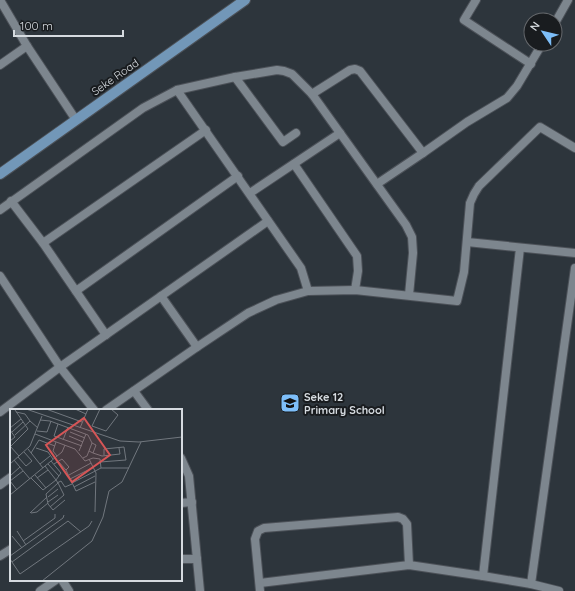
<svg xmlns="http://www.w3.org/2000/svg" width="575" height="591" font-family="Quicksand,sans-serif">
  <rect width="100%" height="100%" fill="#2d353c"/>
  <g fill="none" stroke-linecap="round" stroke-linejoin="round">
    <g stroke="#4c5158" stroke-width="10">
      <g id="street">
        <polyline points="0,0 27,46 76,120"/>
        <polyline points="476,0 464,20 531,64"/>
        <polyline points="555,23 568,0"/>
        <polyline points="0,65 27,46"/>
        <polyline points="235,77 283,142 296,133"/>
        <polyline points="177,90 301,268 308,291"/>
        <polyline points="312,94 350,70 355,69 360,71 423,153 377,184"/>
        <polyline points="423,153 467,122 507,98 517,86 542,44"/>
        <polyline points="294,164 357,256 358,271 355,290"/>
        <polyline points="250,193 340,133"/>
        <polyline points="11,201 43,243 106,335"/>
        <polyline points="0,210 143,108 177,90 235,77 277,70 284,71 292,74 312,94 406,225 412,237 413,253 409,295"/>
        <polyline points="467,242 575,253"/>
        <polyline points="43,243 206,130"/>
        <polyline points="0,276 60,367 94,410"/>
        <polyline points="76,291 238,176"/>
        <polyline points="161,296 197,347"/>
        <polyline points="134,391 148,410"/>
        <polyline points="106,410 197,347 248,313 276,300 308,291 355,290 457,301 464,272 470,203 474,194 479,186 540,127 575,148"/>
        <polyline points="0,412 60,367 268,221"/>
        <polyline points="181,458 189,476 200,591"/>
        <polyline points="0,485 11,477"/>
        <polyline points="181,503 192,502"/>
        <polyline points="0,556 11,549"/>
        <polyline points="181,559 197,559"/>
        <polyline points="483,576 520,248"/>
        <polyline points="62,580 69,591"/>
        <polyline points="260,583 409,565 483,576 531,584 559,591"/>
        <polyline points="531,584 575,268"/>
        <polyline points="40,591 56,580"/>
        <polyline points="260,591 255,539 258,531 264,528 398,517 403,519 407,524 409,565"/>
      </g>
    </g>
    <g stroke="#4c5158" stroke-width="12">
      <polyline id="primary" points="0,174 245,0"/>
    </g>
    <use href="#street" stroke="#7d868e" stroke-width="8"/>
    <use href="#primary" stroke="#7297b8" stroke-width="10"/>
  </g>
  <defs>
    <g id="school-square" transform="scale(1)"><rect x="-9" y="-9" width="18" height="18" rx="4" fill="#7dbef9" stroke="#191c1f"/><path d="M0-5L7-2L0 1L-7-2ZM-4 1L0 2.5L4 1V4Q0 6-4 4Z" fill="#111"/></g>
  </defs>
  <g fill-rule="evenodd">
    <use href="#school-square" x="290" y="403"/>
  </g>
  <g text-anchor="middle" dominant-baseline="central" stroke-width="4" stroke-linejoin="round" paint-order="stroke">
    <g font-size="11" fill="#d6dbe0" stroke="#191c1f">
      <text transform="translate(115 77) rotate(-35)">Seke Road</text>
    </g>
    <g font-size="11" font-weight="bold" fill="#d6dbe0" stroke="#191c1f" text-anchor="start">
      <text x="304" y="397">Seke 12<tspan x="304" dy="13">Primary School</tspan></text>
    </g>
  </g>
  <g transform="translate(10 409)">
    <rect width="172" height="172" fill="#2d353c"/>
    <path fill="none" stroke="#71777e" stroke-width="1" d="M 16,0 L 110,32 L 129,33 L 172,28M 36,0 L 72,13M 65,0 L 76,5M 90,0 L 82,17 L 96,22 L 108,6 L 101,0M 6,3 L 15,5 L 20,12M 30,11 L 40,12 L 78,26 L 82,34 L 77,47 L 73,49M 0,19 L 11,10M 70,19 L 78,0M 0,21 L 5,28 L 0,32M 27,22 L 37,23 L 41,12M 2,23 L 13,13M 60,23 L 75,29M 25,25 L 65,40 L 75,52 L 83,49 L 90,50 L 91,59 L 62,74M 5,26 L 20,12 L 28,19M 44,27 L 72,37M 44,27 L 48,15M 59,27 L 73,33M 53,31 L 58,18M 46,33 L 43,42 L 47,47M 0,37 L 9,47M 1,37 L 18,20 L 5,1M 26,39 L 38,43 L 43,50M 18,40 L 33,59M 69,42 L 76,25M 79,42 L 83,44 L 86,36 L 82,34M 21,44 L 29,31 L 45,37M 83,44 L 92,47 L 110,45 L 109,39M 8,48 L 16,57 L 22,52 L 14,43M 79,50 L 86,64 L 85,103M 4,51 L 20,70M 41,52 L 51,64 L 46,71 L 48,74 L 36,85 L 38,95 L 43,101 L 55,91M 48,52 L 56,61 L 66,82 L 85,73M 90,53 L 116,51 L 114,38 L 94,40 L 94,46M 0,55 L 20,37 L 32,7M 30,55 L 40,47M 38,55 L 49,67M 44,55 L 52,50 L 59,58 L 56,61M 91,59 L 119,59M 25,66 L 36,79M 59,66 L 81,54M 0,67 L 10,58M 21,69 L 33,81 L 46,71 L 35,57M 27,69 L 38,61M 60,70 L 84,58M 47,74 L 51,72 L 55,78 L 62,75M 64,78 L 85,67M 7,81 L 0,72 L 13,62M 0,86 L 52,43 L 55,36M 38,88 L 48,80M 38,93 L 48,86M 40,98 L 54,86 L 48,74M 20,104 L 37,88M 21,104 L 27,103 L 38,94M 7,122 L 16,136M 2,127 L 12,139M 13,132 L 45,109 L 45,105M 0,147 L 53,109 L 54,106M 0,150 L 10,165 L 79,117 L 82,112M 2,153 L 58,112 L 71,123M 32,172 L 82,132 L 93,108 L 99,82 L 112,73 L 131,33"/>
    <path fill="#d65556" fill-opacity="0.15" stroke="#d65556" stroke-width="2" d="M 74,9 L 100,46 L 62,73 L 36,36 Z"/>
    <rect width="172" height="172" fill="none" stroke="#d6dbe0" stroke-width="2"/>
  </g>
  <g transform="translate(543 32) rotate(305)"><circle r="19" fill="#191c1f" stroke="#65686c"/>
  <path d="M0-3L7 15L0 10L-7 15Z" fill="#7dbef9"/>
  <text y="-6" font-size="11" font-weight="bold" text-anchor="middle" fill="#d6dbe0">N</text>
  </g>
  <path d="M14 30v6h109v-6" fill="none" stroke="#d6dbe0" stroke-width="2"/>
  <text x="20" y="30" font-size="12" fill="#d6dbe0" stroke="#191c1f" stroke-width="3" paint-order="stroke">100 m</text>
</svg>
